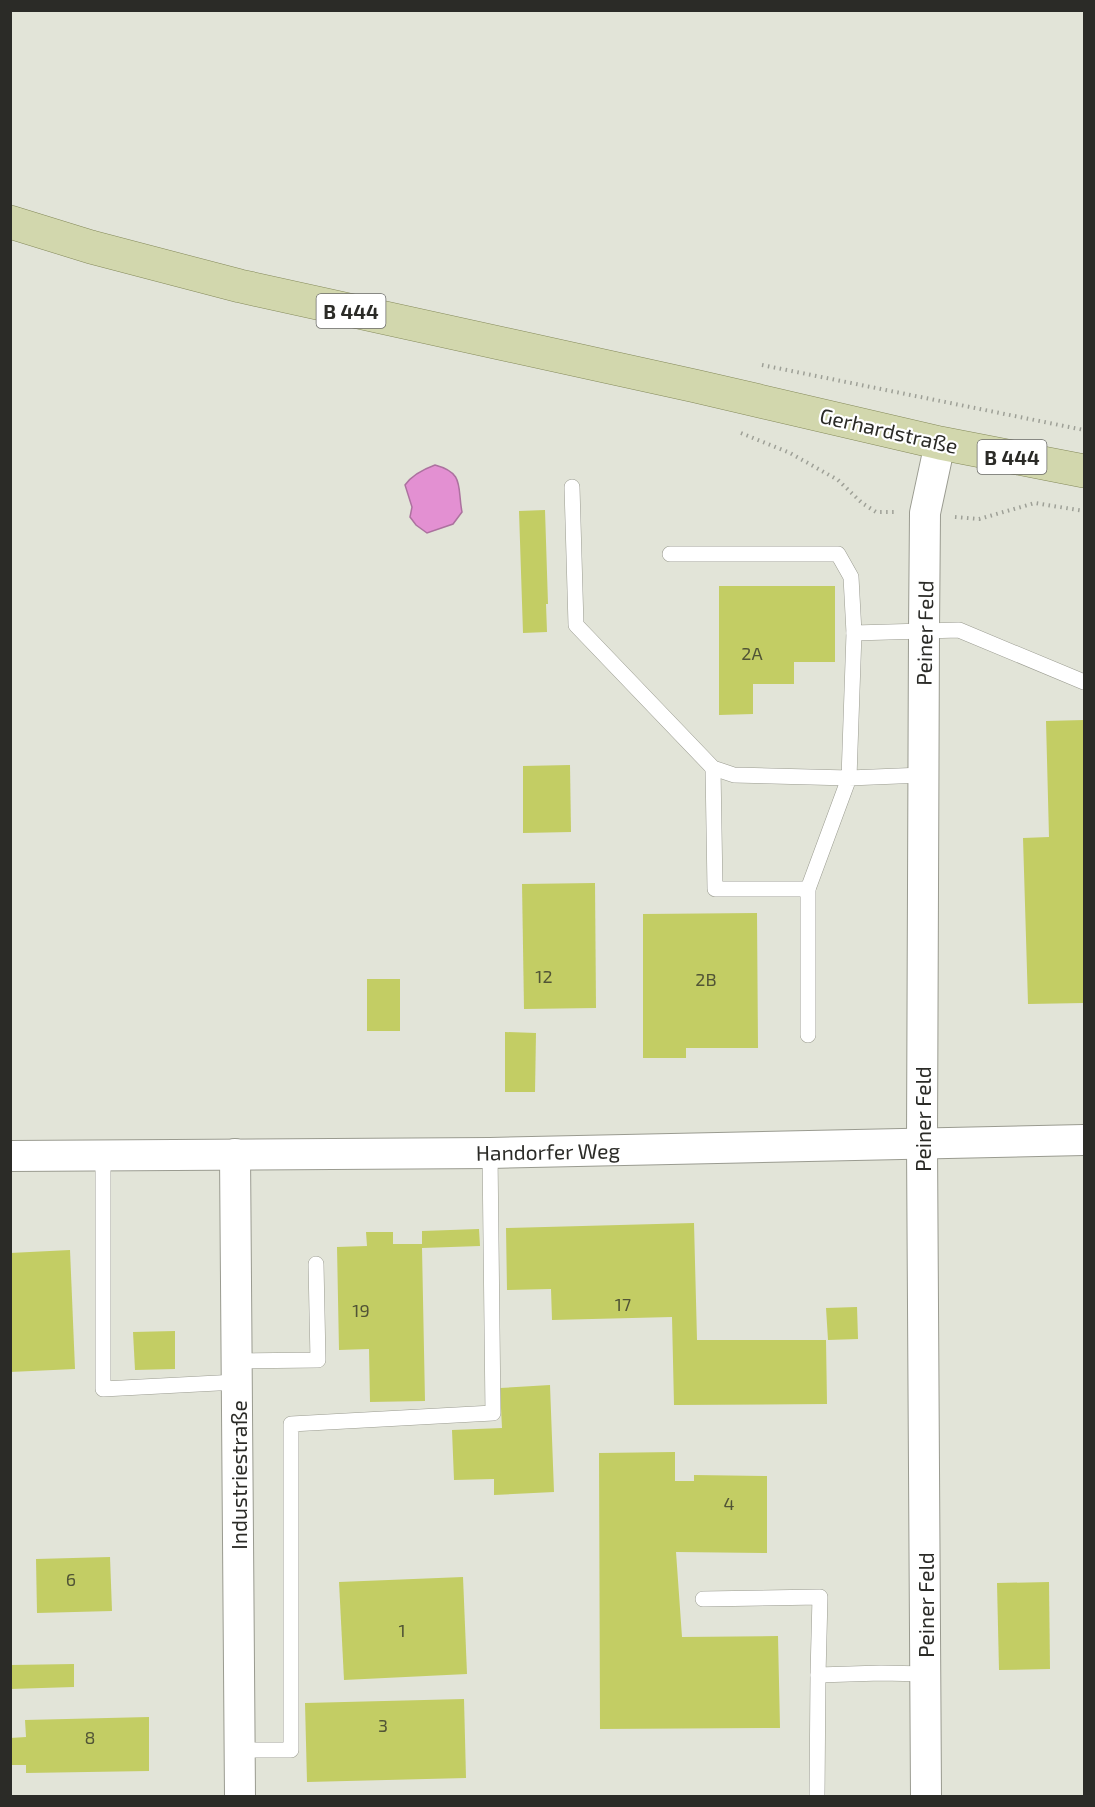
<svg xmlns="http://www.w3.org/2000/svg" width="1095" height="1807" font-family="'Exo 2',sans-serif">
  <rect width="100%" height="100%" fill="#e2e4d8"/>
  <path fill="#e390d2" stroke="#ac729f" stroke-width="1.5" d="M 435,465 C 465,473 457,487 462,512 L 453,524 L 427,533 L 416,525 L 410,517 L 412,507 L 405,485 C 412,475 424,469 435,465 Z"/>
  <g fill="#c3cd64">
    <polygon points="545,510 548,604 546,604 547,632 523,633 519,511"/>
    <polygon points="719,586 835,586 835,662 794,662 794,684 753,684 753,714 719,715"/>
    <polygon points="1084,720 1084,1003 1028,1004 1023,838 1049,837 1046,721"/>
    <polygon points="570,765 571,832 523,833 523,766"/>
    <polygon points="595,883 596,1008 524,1009 522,884"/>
    <polygon points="757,913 758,1048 686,1048 686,1058 643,1058 643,914"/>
    <rect x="367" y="979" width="33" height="52"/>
    <polygon points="505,1032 536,1033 535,1092 505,1092"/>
    <polygon points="694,1223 697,1340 826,1340 827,1404 674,1405 672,1317 552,1320 551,1289 507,1290 506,1228"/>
    <polygon points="479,1229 480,1246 422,1248 425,1401 370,1402 369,1349 339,1350 337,1247 367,1246 366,1232 393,1232 393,1244 422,1244 422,1231"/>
    <polygon points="70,1250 75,1369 10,1372 10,1253"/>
    <polygon points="857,1307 858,1339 828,1340 826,1308"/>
    <polygon points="175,1331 175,1369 135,1370 133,1332"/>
    <polygon points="550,1385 554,1492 494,1495 494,1479 454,1480 452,1430 502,1428 500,1388"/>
    <polygon points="675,1452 675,1481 694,1481 694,1475 767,1476 767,1553 676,1552 682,1637 778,1636 780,1728 600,1729 599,1453"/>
    <polygon points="110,1557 112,1611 37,1613 36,1559"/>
    <polygon points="463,1577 467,1674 344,1680 339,1582"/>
    <polygon points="1049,1582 1050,1669 999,1670 997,1583"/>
    <polygon points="74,1664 74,1687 10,1689 10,1665"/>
    <polygon points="464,1699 466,1778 307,1782 305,1703"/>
    <polygon points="149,1717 149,1771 26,1773 26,1765 10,1765 10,1738 26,1737 25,1720"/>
  </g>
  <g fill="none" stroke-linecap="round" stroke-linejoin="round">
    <g stroke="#9a9b90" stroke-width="16">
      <g id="service">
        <polyline points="572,487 576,625 713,768 734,775 849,778 854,633"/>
        <polyline points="670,554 838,554 851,577 854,633 959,630 1084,682"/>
        <polyline points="713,768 715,889 808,889"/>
        <polyline points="808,1035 808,889 849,778 923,775"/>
        <polyline points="103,1155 103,1389 237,1382"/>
        <polyline points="237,1361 318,1360 316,1264"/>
        <polyline points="703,1599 820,1597 818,1675 881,1673 926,1674"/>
        <polyline points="240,1750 291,1750 291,1424 493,1413 490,1153"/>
        <polyline points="817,1796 818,1675"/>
      </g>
    </g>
    <g stroke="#9a9b90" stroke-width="32">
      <g id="minor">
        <polyline points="235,1154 240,1796"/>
        <polyline points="10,1156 490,1153 1084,1140"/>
        <polyline points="926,1796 922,1143 924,631 925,513 940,443"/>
      </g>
    </g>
    <g stroke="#84895a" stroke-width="34">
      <polyline id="primary" points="10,222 91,247 240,286 695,386 940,443 1084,471"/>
    </g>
    <g stroke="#9ea097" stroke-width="4" stroke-dasharray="1.5 4.5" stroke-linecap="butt">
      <polyline points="762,365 1084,430"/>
      <polyline points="741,433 790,453 838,480 862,503 876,512 894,512"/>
      <polyline points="955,517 979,519 1035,503 1084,511"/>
    </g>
    <use href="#service" stroke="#fff" stroke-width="15"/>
    <use href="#minor" stroke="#fff" stroke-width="30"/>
    <use href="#primary" stroke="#d2d7ad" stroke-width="33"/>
  </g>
  <g text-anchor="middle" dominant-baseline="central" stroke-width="4.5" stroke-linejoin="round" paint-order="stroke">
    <g font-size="18" fill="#515436">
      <text x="752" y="653">2A</text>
      <text x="544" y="976">12</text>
      <text x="706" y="979">2B</text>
      <text x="623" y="1304">17</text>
      <text x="361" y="1310">19</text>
      <text x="729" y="1503">4</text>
      <text x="71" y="1579">6</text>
      <text x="402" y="1630">1</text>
      <text x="383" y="1725">3</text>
      <text x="90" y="1737">8</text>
    </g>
    <g fill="#fff" stroke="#6b6b68" stroke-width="1.5">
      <rect x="316.5" y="294" width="69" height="34" rx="4.5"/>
      <rect x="977.5" y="440" width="69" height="34" rx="4.5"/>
    </g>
    <g font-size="20" font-weight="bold" fill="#2b2b27">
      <text x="351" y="311">B 444</text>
      <text x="1012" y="457">B 444</text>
    </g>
    <g font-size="21" fill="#2b2b27" stroke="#fff">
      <text transform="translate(889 430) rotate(13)">Gerhardstraße</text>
      <text transform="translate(924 633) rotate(-89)">Peiner Feld</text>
      <text transform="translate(922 1119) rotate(-90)">Peiner Feld</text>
      <text transform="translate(548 1151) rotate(-1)">Handorfer Weg</text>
      <text transform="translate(238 1475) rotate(-90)">Industriestraße</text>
      <text transform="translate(925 1605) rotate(-90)">Peiner Feld</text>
    </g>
  </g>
  <rect width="1095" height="1807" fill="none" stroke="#2b2b27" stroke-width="24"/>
</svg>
